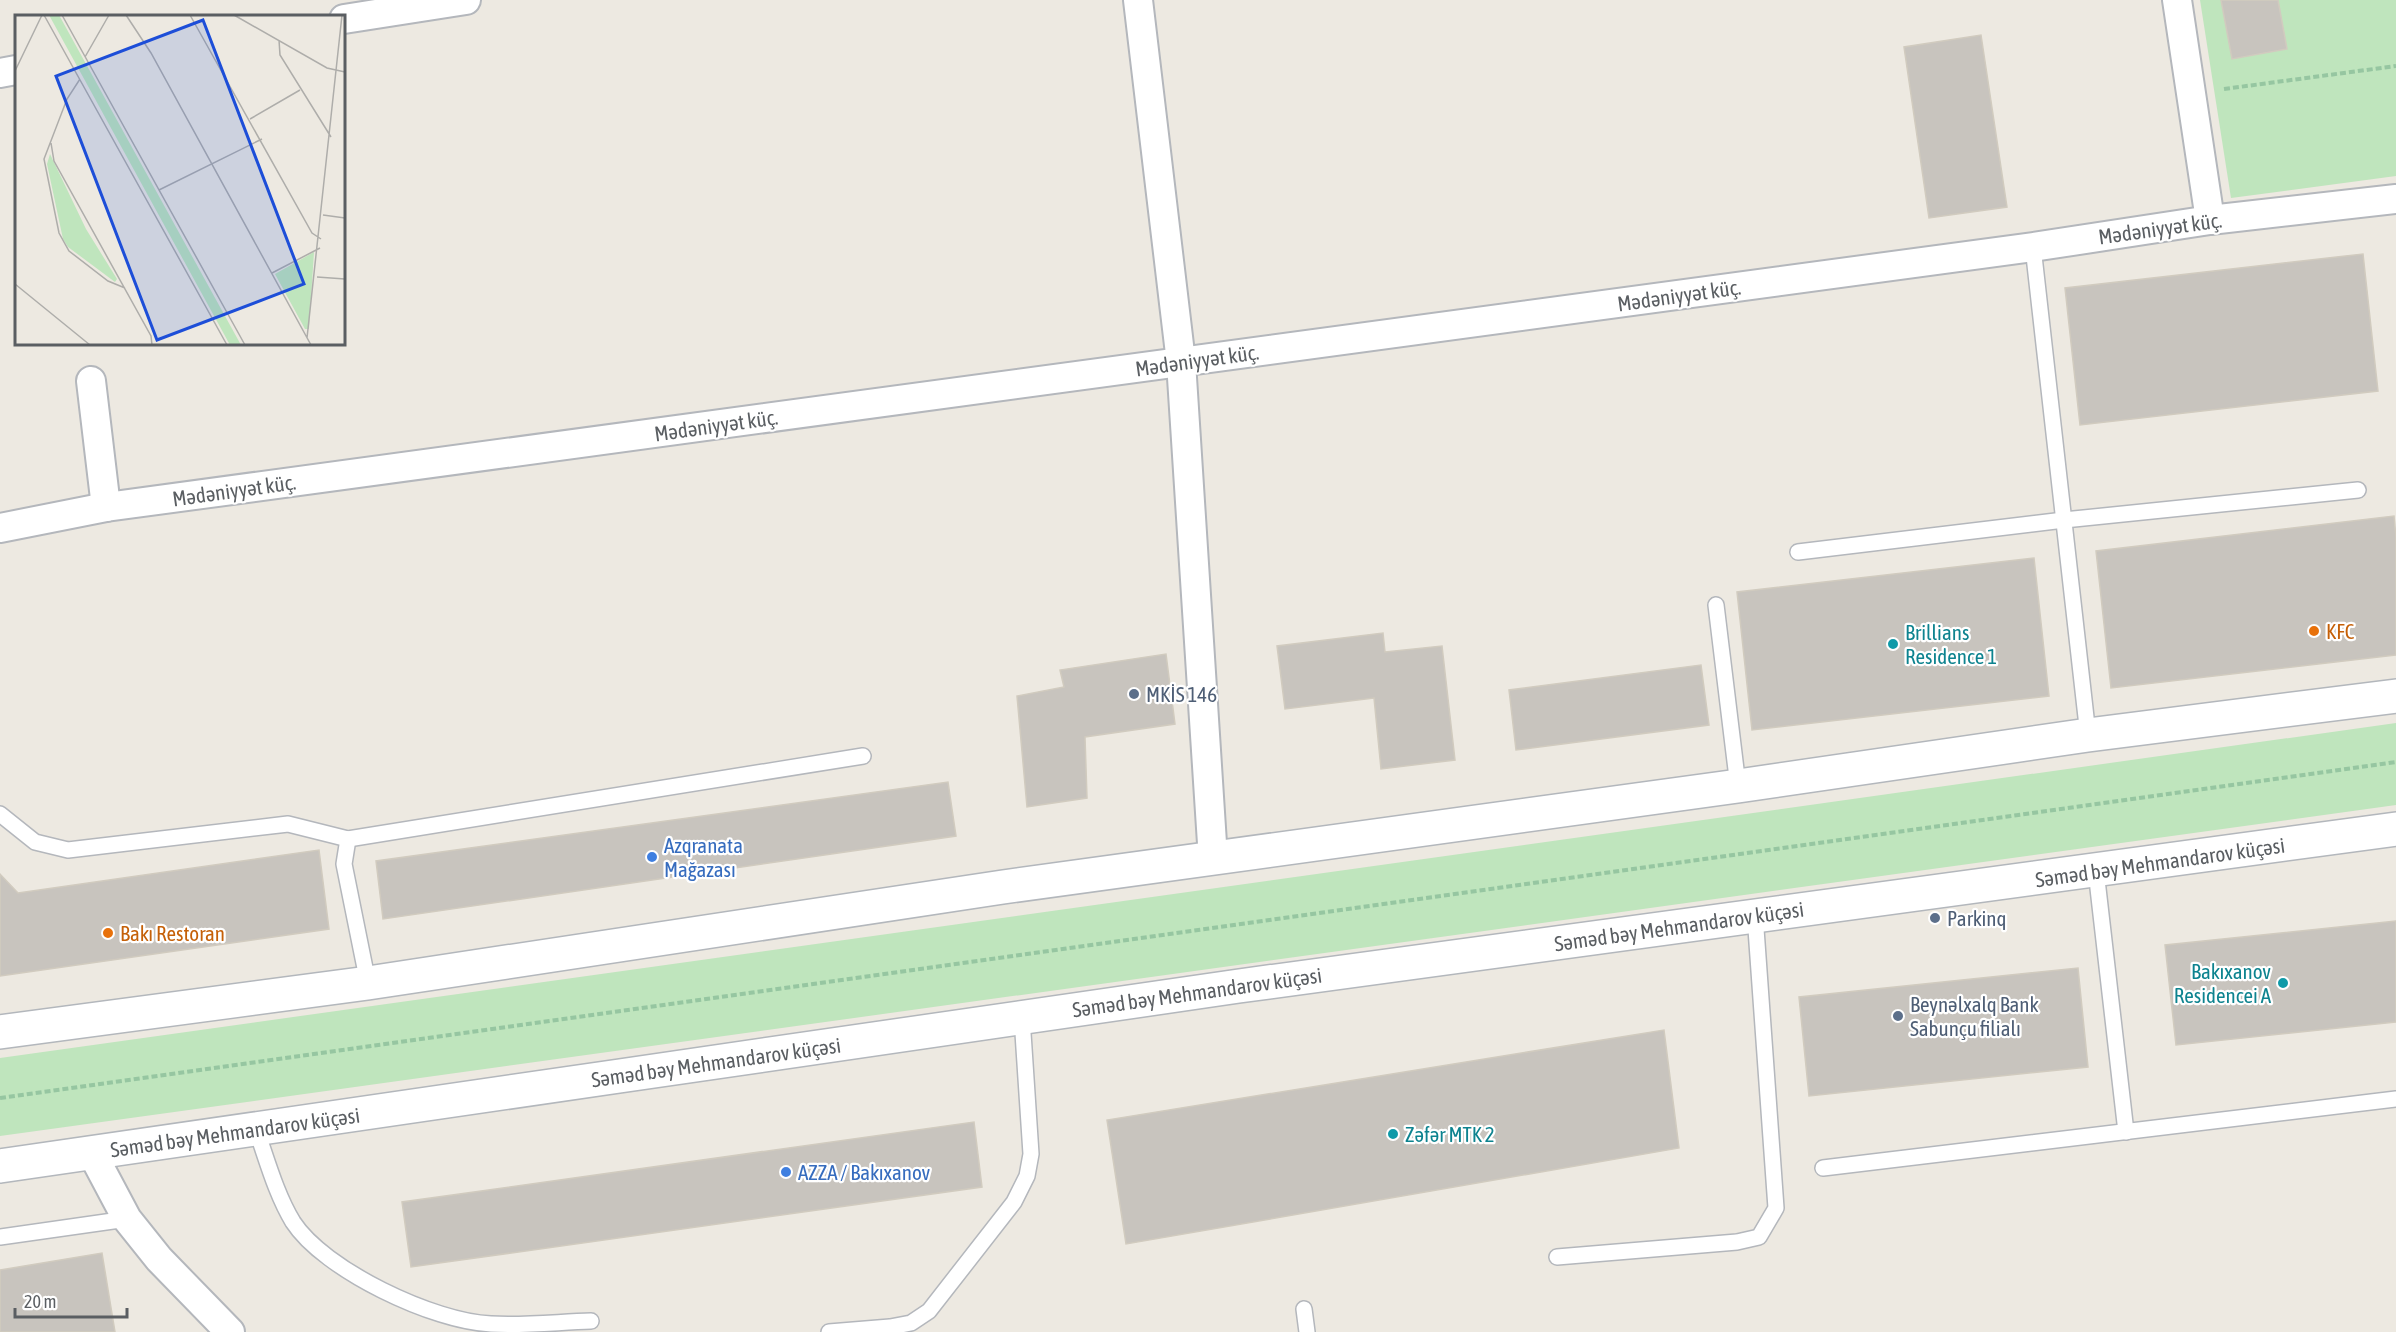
<svg xmlns="http://www.w3.org/2000/svg" width="2396" height="1332" font-family="'Asap Condensed',sans-serif">
  <rect width="100%" height="100%" fill="#ede9e1"/>
  <g fill="#bfe5bd">
    <polygon points="2200,0 2396,0 2396,176 2231,198"/>
    <polygon points="2396,723 2396,805 0,1136 0,1058"/>
  </g>
  <g fill="#c8c4be" stroke="#d1cbbf" stroke-width="1.5">
    <polygon points="2221,0 2278,0 2287,49 2232,59"/>
    <polygon points="1981,35 2007,207 1929,218 1904,47"/>
    <polygon points="2363,254 2378,391 2080,425 2065,288"/>
    <polygon points="2394,516 2396,537 2396,655 2111,688 2096,551"/>
    <polygon points="2034,558 2049,696 1752,730 1737,592"/>
    <polygon points="1383,633 1385,652 1442,646 1455,760 1381,769 1374,698 1285,709 1277,646"/>
    <polygon points="1166,654 1175,724 1085,737 1087,798 1027,807 1017,696 1064,687 1060,670"/>
    <polygon points="1701,665 1709,725 1516,750 1509,690"/>
    <polygon points="948,782 956,836 383,919 376,861"/>
    <polygon points="319,850 329,929 0,976 0,874 18,893"/>
    <polygon points="2396,921 2396,1022 2176,1045 2165,945"/>
    <polygon points="2078,968 2088,1067 1809,1096 1799,997"/>
    <polygon points="1664,1030 1679,1148 1126,1244 1107,1120"/>
    <polygon points="974,1122 982,1187 411,1267 402,1202"/>
    <polygon points="102,1253 115,1332 0,1332 0,1270"/>
  </g>
  <g fill="none" stroke-linecap="round" stroke-linejoin="round">
    <g stroke="#b4b7bc" stroke-width="18">
      <g id="service">
        <polyline points="2033,247 2088,735"/>
        <polyline points="1798,552 2064,520 2358,490"/>
        <polyline points="1716,605 1738,786"/>
        <polyline points="0,814 35,842 68,850 288,824 348,839 863,756"/>
        <polyline points="348,839 344,864 368,983"/>
        <polyline points="2096,871 2126,1132"/>
        <path d="M 256,1129 C 267,1160 276,1194 293,1222 C 324,1270 434,1322 491,1324 C 524,1326 558,1322 591,1321"/>
        <polyline points="1823,1168 2396,1099"/>
        <polyline points="0,1237 127,1219"/>
        <polyline points="1557,1257 1737,1242 1759,1237 1776,1208 1755,915"/>
        <polyline points="1304,1309 1307,1332"/>
        <polyline points="829,1332 890,1327 911,1323 929,1311 1014,1202 1027,1176 1031,1154 1022,1018"/>
      </g>
    </g>
    <g stroke="#b4b7bc" stroke-width="32">
      <g id="minor">
        <polyline points="1138,0 1181,362 1213,859"/>
        <polyline points="2177,0 2210,220"/>
        <polyline points="344,19 466,0"/>
        <polyline points="0,73 16,70"/>
        <polyline points="91,381 106,507"/>
        <polyline points="0,528 106,507 2033,247 2210,220 2396,199"/>
        <polyline points="92,1153 127,1219 159,1259 230,1332"/>
      </g>
    </g>
    <g stroke="#b3b7bc" stroke-width="36">
      <g id="secondary">
        <polyline points="0,1032 368,983 1003,887 1738,786 2088,735 2396,696"/>
        <path d="M 0,1166 C 413,1108 826,1044 1239,986 C 1625,931 2011,883 2396,829"/>
      </g>
    </g>
    <g stroke="#96c6a1" stroke-width="4" stroke-dasharray="6 3" stroke-linecap="butt">
      <polyline points="2224,89 2396,66"/>
      <polyline points="0,1098 2396,762"/>
    </g>
    <use href="#service" stroke="#fff" stroke-width="15"/>
    <use href="#minor" stroke="#fff" stroke-width="28"/>
    <use href="#secondary" stroke="#fff" stroke-width="33"/>
  </g>
  <g fill="#e8710a" stroke="#fff" stroke-width="2">
    <circle cx="2314" cy="631" r="6"/>
    <circle cx="108" cy="933" r="6"/>
  </g>
  <g fill="#0f9aa8" stroke="#fff" stroke-width="2">
    <circle cx="1893" cy="644" r="6"/>
    <circle cx="2283" cy="983" r="6"/>
    <circle cx="1393" cy="1134" r="6"/>
  </g>
  <g fill="#5c6f8a" stroke="#fff" stroke-width="2">
    <circle cx="1134" cy="694" r="6"/>
    <circle cx="1935" cy="918" r="6"/>
    <circle cx="1898" cy="1016" r="6"/>
  </g>
  <g fill="#3f7fe0" stroke="#fff" stroke-width="2">
    <circle cx="652" cy="857" r="6"/>
    <circle cx="786" cy="1172" r="6"/>
  </g>
  <g text-anchor="middle" dominant-baseline="central" stroke-width="4.5" stroke-linejoin="round" paint-order="stroke">
    <g font-size="21" fill="#5a5e62" stroke="#fff">
      <text transform="translate(2160 228) rotate(-8)">Mədəniyyət küç.</text>
      <text transform="translate(1679 295) rotate(-8)">Mədəniyyət küç.</text>
      <text transform="translate(1197 360) rotate(-8)">Mədəniyyət küç.</text>
      <text transform="translate(716 425) rotate(-8)">Mədəniyyət küç.</text>
      <text transform="translate(234 490) rotate(-8)">Mədəniyyət küç.</text>
      <text transform="translate(2160 862) rotate(-8)">Səməd bəy Mehmandarov küçəsi</text>
      <text transform="translate(1679 926) rotate(-8)">Səməd bəy Mehmandarov küçəsi</text>
      <text transform="translate(1197 992) rotate(-8)">Səməd bəy Mehmandarov küçəsi</text>
      <text transform="translate(716 1062) rotate(-8)">Səməd bəy Mehmandarov küçəsi</text>
      <text transform="translate(235 1132) rotate(-8)">Səməd bəy Mehmandarov küçəsi</text>
    </g>
    <g font-size="21" fill="#c56008" stroke="#fff" text-anchor="start">
      <text x="2326" y="631">KFC</text>
      <text x="120" y="933">Bakı Restoran</text>
    </g>
    <g font-size="21" fill="#0d838f" stroke="#fff" text-anchor="start">
      <text x="1905" y="632">Brillians<tspan x="1905" dy="24">Residence 1</tspan></text>
      <text x="2271" y="971" text-anchor="end">Bakıxanov<tspan x="2271" dy="24">Residencei A</tspan></text>
      <text x="1405" y="1134">Zəfər MTK 2</text>
    </g>
    <g font-size="21" fill="#4e5e75" stroke="#fff" text-anchor="start">
      <text x="1146" y="694">MKİS 146</text>
      <text x="1947" y="918">Parkinq</text>
      <text x="1910" y="1004">Beynəlxalq Bank<tspan x="1910" dy="24">Sabunçu filialı</tspan></text>
    </g>
    <g font-size="21" fill="#366cbe" stroke="#fff" text-anchor="start">
      <text x="664" y="845">Azqranata<tspan x="664" dy="24">Mağazası</tspan></text>
      <text x="798" y="1172">AZZA / Bakıxanov</text>
    </g>
  </g>
  <g transform="translate(15 15)">
    <rect width="330" height="330" fill="#ede9e1"/>
    <path d="M 34,0 L 44,0 L 226,330 L 215,330 ZM 35,139 L 71,214 L 102,264 L 100,267 L 53,232 L 48,224 L 32,149 ZM 299,237 L 294,314 L 290,314 L 260,259 Z" fill="#bfe5bd"/>
    <path fill="none" stroke="#aeadaa" stroke-width="1.5" d="M 29,0 L 212,330M 47,0 L 230,330M 111,0 L 136,38 L 296,330M 175,0 L 297,218 L 306,224M 219,0 L 312,53 L 330,57M 264,25 L 265,40 L 316,122M 70,42 L 94,0M 0,56 L 27,0M 65,64 L 52,84 L 29,144 L 44,218 L 54,236 L 93,266 L 110,273M 235,104 L 285,75M 36,128 L 39,146 L 136,321 L 137,330M 144,175 L 247,124M 308,200 L 330,203M 257,258 L 305,233M 302,262 L 330,264M 0,269 L 75,330M 292,323 L 327,0"/>
    <path fill="#1d4ed8" fill-opacity="0.15" stroke="#1d4ed8" stroke-width="3" d="M 188,5 L 289,269 L 142,325 L 41,61 Z"/>
    <rect width="330" height="330" fill="none" stroke="#5a5e62" stroke-width="3"/>
  </g>
  <path d="M15 1308v9h112v-9" fill="none" stroke="#5a5e62" stroke-width="3"/>
  <text x="24" y="1308" font-size="18" fill="#5a5e62" stroke="#ffffff" stroke-width="4.5" paint-order="stroke">20 m</text>
</svg>
